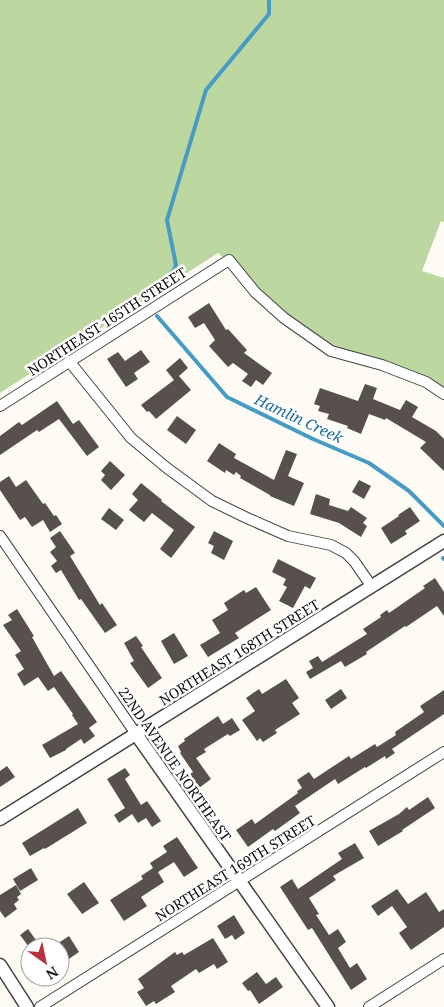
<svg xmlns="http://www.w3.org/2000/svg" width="444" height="1007" font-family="'Noto Serif',serif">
  <rect width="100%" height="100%" fill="#fefbf4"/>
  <polygon fill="#bcd79f" points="0,0 444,0 444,222 441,221 422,271 444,278 444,394 331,351 284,318 238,272 218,253 0,393"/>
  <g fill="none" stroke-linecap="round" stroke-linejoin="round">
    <g stroke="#479bc4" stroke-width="4">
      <polyline points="152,293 174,270 176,265 167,220 206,90 269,14 269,0"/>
      <polyline points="157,316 227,397 313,439 369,463 409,491 444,526"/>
      <polyline points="443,558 444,559"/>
    </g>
  </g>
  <g fill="#58504d">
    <polygon points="209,303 226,330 228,329 247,350 244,353 272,373 263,385 256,380 251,387 242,381 248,374 233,363 228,367 209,346 215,340 204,323 195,328 188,317"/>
    <polygon points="141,350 150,362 134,373 138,379 126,387 107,359 118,352 125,361"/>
    <polygon points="180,358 188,368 179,376 191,390 156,419 149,411 147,412 141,405 174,380 166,370"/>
    <polygon points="365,384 377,388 373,399 400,410 406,400 418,407 412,417 436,431 444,439 444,471 420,448 426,442 386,418 385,420 369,414 361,434 347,428 348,426 327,419 329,414 318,411 320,406 314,404 320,388 358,401"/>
    <polygon points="57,401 73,424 79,420 99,447 87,456 59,419 39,432 37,430 0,455 0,436 19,422 22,425"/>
    <polygon points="177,416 196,430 186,444 167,430"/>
    <polygon points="219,443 236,454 234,458 274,480 286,450 297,454 288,476 304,483 294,506 270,496 270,495 240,478 241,476 236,472 234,475 226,470 225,473 207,461"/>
    <polygon points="110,461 125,475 111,490 101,480 105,475 101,471"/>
    <polygon points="9,476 16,487 26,480 43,504 45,503 54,516 56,515 62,524 50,532 43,520 32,527 25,517 20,520 0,490 0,482"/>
    <polygon points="359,480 371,486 364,499 352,492"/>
    <polygon points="141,483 162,500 161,501 195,527 171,558 160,549 174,530 152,513 144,522 129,510 138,500 132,494"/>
    <polygon points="316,494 330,499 329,505 348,511 351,507 367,518 363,523 367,526 361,537 339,523 310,514"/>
    <polygon points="410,507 420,521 405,531 407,534 391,544 381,528 399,516 398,515"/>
    <polygon points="109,508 124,520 116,530 101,519"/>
    <polygon points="60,531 75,553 70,556 100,605 102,603 117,625 105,633 81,599 79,600 61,570 56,573 51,566 57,561 50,552 56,547 50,538"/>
    <polygon points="214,531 233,541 224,560 211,553 214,546 208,543"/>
    <polygon points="278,559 316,578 310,589 305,586 293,608 279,601 287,587 283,585 286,579 272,572"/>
    <polygon points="435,578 444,592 444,616 437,606 406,627 405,626 366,652 367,654 345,667 341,661 310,679 306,672 313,668 309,661 318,656 322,662 367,634 363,629 381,617 380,615 387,610 389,613 425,588 423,586"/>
    <polygon points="256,587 271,610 235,633 239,638 208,657 200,645 220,633 212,620 228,610 224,603 244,590 246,593"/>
    <polygon points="17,609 34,636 32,637 54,676 61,671 97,722 89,728 95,736 84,744 81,739 66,749 66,750 50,758 42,745 78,724 72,715 73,714 54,687 48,691 38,677 24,686 17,674 24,669 15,655 21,651 3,625 12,620 8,615"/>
    <polygon points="174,633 188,656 174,664 161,641"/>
    <polygon points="136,636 143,646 141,647 162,678 148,688 130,663 134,661 124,643"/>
    <polygon points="286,679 299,698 292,703 300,714 275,730 277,733 263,742 260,738 257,741 242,720 255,711 246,698 259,689 262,694"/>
    <polygon points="341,689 347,698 331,709 325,700"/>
    <polygon points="444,690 444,714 392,749 395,753 386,759 385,756 366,768 365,767 338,784 335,779 295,806 300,813 275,831 273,829 248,847 236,830 252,819 255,824 298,793 297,791 302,788 297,780 309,772 314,779 349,756 351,759 375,744 377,747 396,735 395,732 424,712 420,706"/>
    <polygon points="218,716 223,724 232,718 240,730 230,736 228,734 204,749 206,752 196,758 211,779 199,788 190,774 193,772 180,753 181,752 178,746 185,741 184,739"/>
    <polygon points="7,766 15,777 0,787 0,771"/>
    <polygon points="125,768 130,775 125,779 141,805 147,801 161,821 152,827 146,818 138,823 132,814 119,823 114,815 125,808 107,779"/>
    <polygon points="428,797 435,808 402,830 403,831 378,846 369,831 399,814 407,807 409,810"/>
    <polygon points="78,808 87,823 45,849 44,848 30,856 22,843"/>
    <polygon points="177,837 198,868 184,877 174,862 158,872 164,882 141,897 147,906 124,921 110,900 143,879 141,876 153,868 150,863 167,852 163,846"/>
    <polygon points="355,843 364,858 333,876 336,880 309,898 319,914 316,915 329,935 338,929 346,942 338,948 350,968 357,963 367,979 351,990 312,928 308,930 280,887 292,879 298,889 342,859 338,853"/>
    <polygon points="31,868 38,880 20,891 13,879"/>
    <polygon points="84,882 99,903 82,914 67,894"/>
    <polygon points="16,885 21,894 17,897 19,900 14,904 17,909 5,918 0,911 0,895"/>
    <polygon points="397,889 408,904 426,892 439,912 444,909 444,927 411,950 399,933 407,927 392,906 378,916 371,906"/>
    <polygon points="234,915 245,933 235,940 232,935 225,939 217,926"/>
    <polygon points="28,929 41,947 29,947 20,935"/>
    <polygon points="69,936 79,952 60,965 60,942"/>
    <polygon points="213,938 228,962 217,969 214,964 199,973 196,969 171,986 175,992 156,1004 154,1001 146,1006 137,992 144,988 138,979 175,952 177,955 182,952 184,955"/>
    <polygon points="257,972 266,984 276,977 283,987 259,1004 250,990 248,991 242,983"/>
  </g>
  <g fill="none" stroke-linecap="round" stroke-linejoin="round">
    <g stroke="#434343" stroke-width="12">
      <g id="minor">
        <polyline points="69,361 131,438 167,468 212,501 247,518 288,536 331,545 346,553 354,561 372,587"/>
        <polyline points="0,406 229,260 255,292 284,318 331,351 382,365 426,382 444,394"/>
        <polyline points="0,536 136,734"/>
        <polyline points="40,1007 444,752"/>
        <polyline points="369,1007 444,959"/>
      </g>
    </g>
    <g stroke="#434343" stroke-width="15">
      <g id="tertiary">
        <polyline points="136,734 328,1007"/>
        <polyline points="0,819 444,541"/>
        <polyline points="0,965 27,1007"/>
      </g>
    </g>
    <use href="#minor" stroke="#fff" stroke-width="10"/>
    <use href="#tertiary" stroke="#fff" stroke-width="12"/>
  </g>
  <g text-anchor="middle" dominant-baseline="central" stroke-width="5" stroke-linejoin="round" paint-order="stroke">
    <g font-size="14" fill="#101010" stroke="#fff">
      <text transform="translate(107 321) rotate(-33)">NORTHEAST 165TH STREET</text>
      <text transform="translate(239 652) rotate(-32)">NORTHEAST 168TH STREET</text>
      <text transform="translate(175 764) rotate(55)">22ND AVENUE NORTHEAST</text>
      <text transform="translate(235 868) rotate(-32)">NORTHEAST 169TH STREET</text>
    </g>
    <g font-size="15" font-style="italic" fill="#216d9a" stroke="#fff">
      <text transform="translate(299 418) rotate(25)">Hamlin Creek</text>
    </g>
  </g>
  <g transform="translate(45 962) rotate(147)"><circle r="24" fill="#ffffff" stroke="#9f9f9f"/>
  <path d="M0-4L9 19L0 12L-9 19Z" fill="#b73140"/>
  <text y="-8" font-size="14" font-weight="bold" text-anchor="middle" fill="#101010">N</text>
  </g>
</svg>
